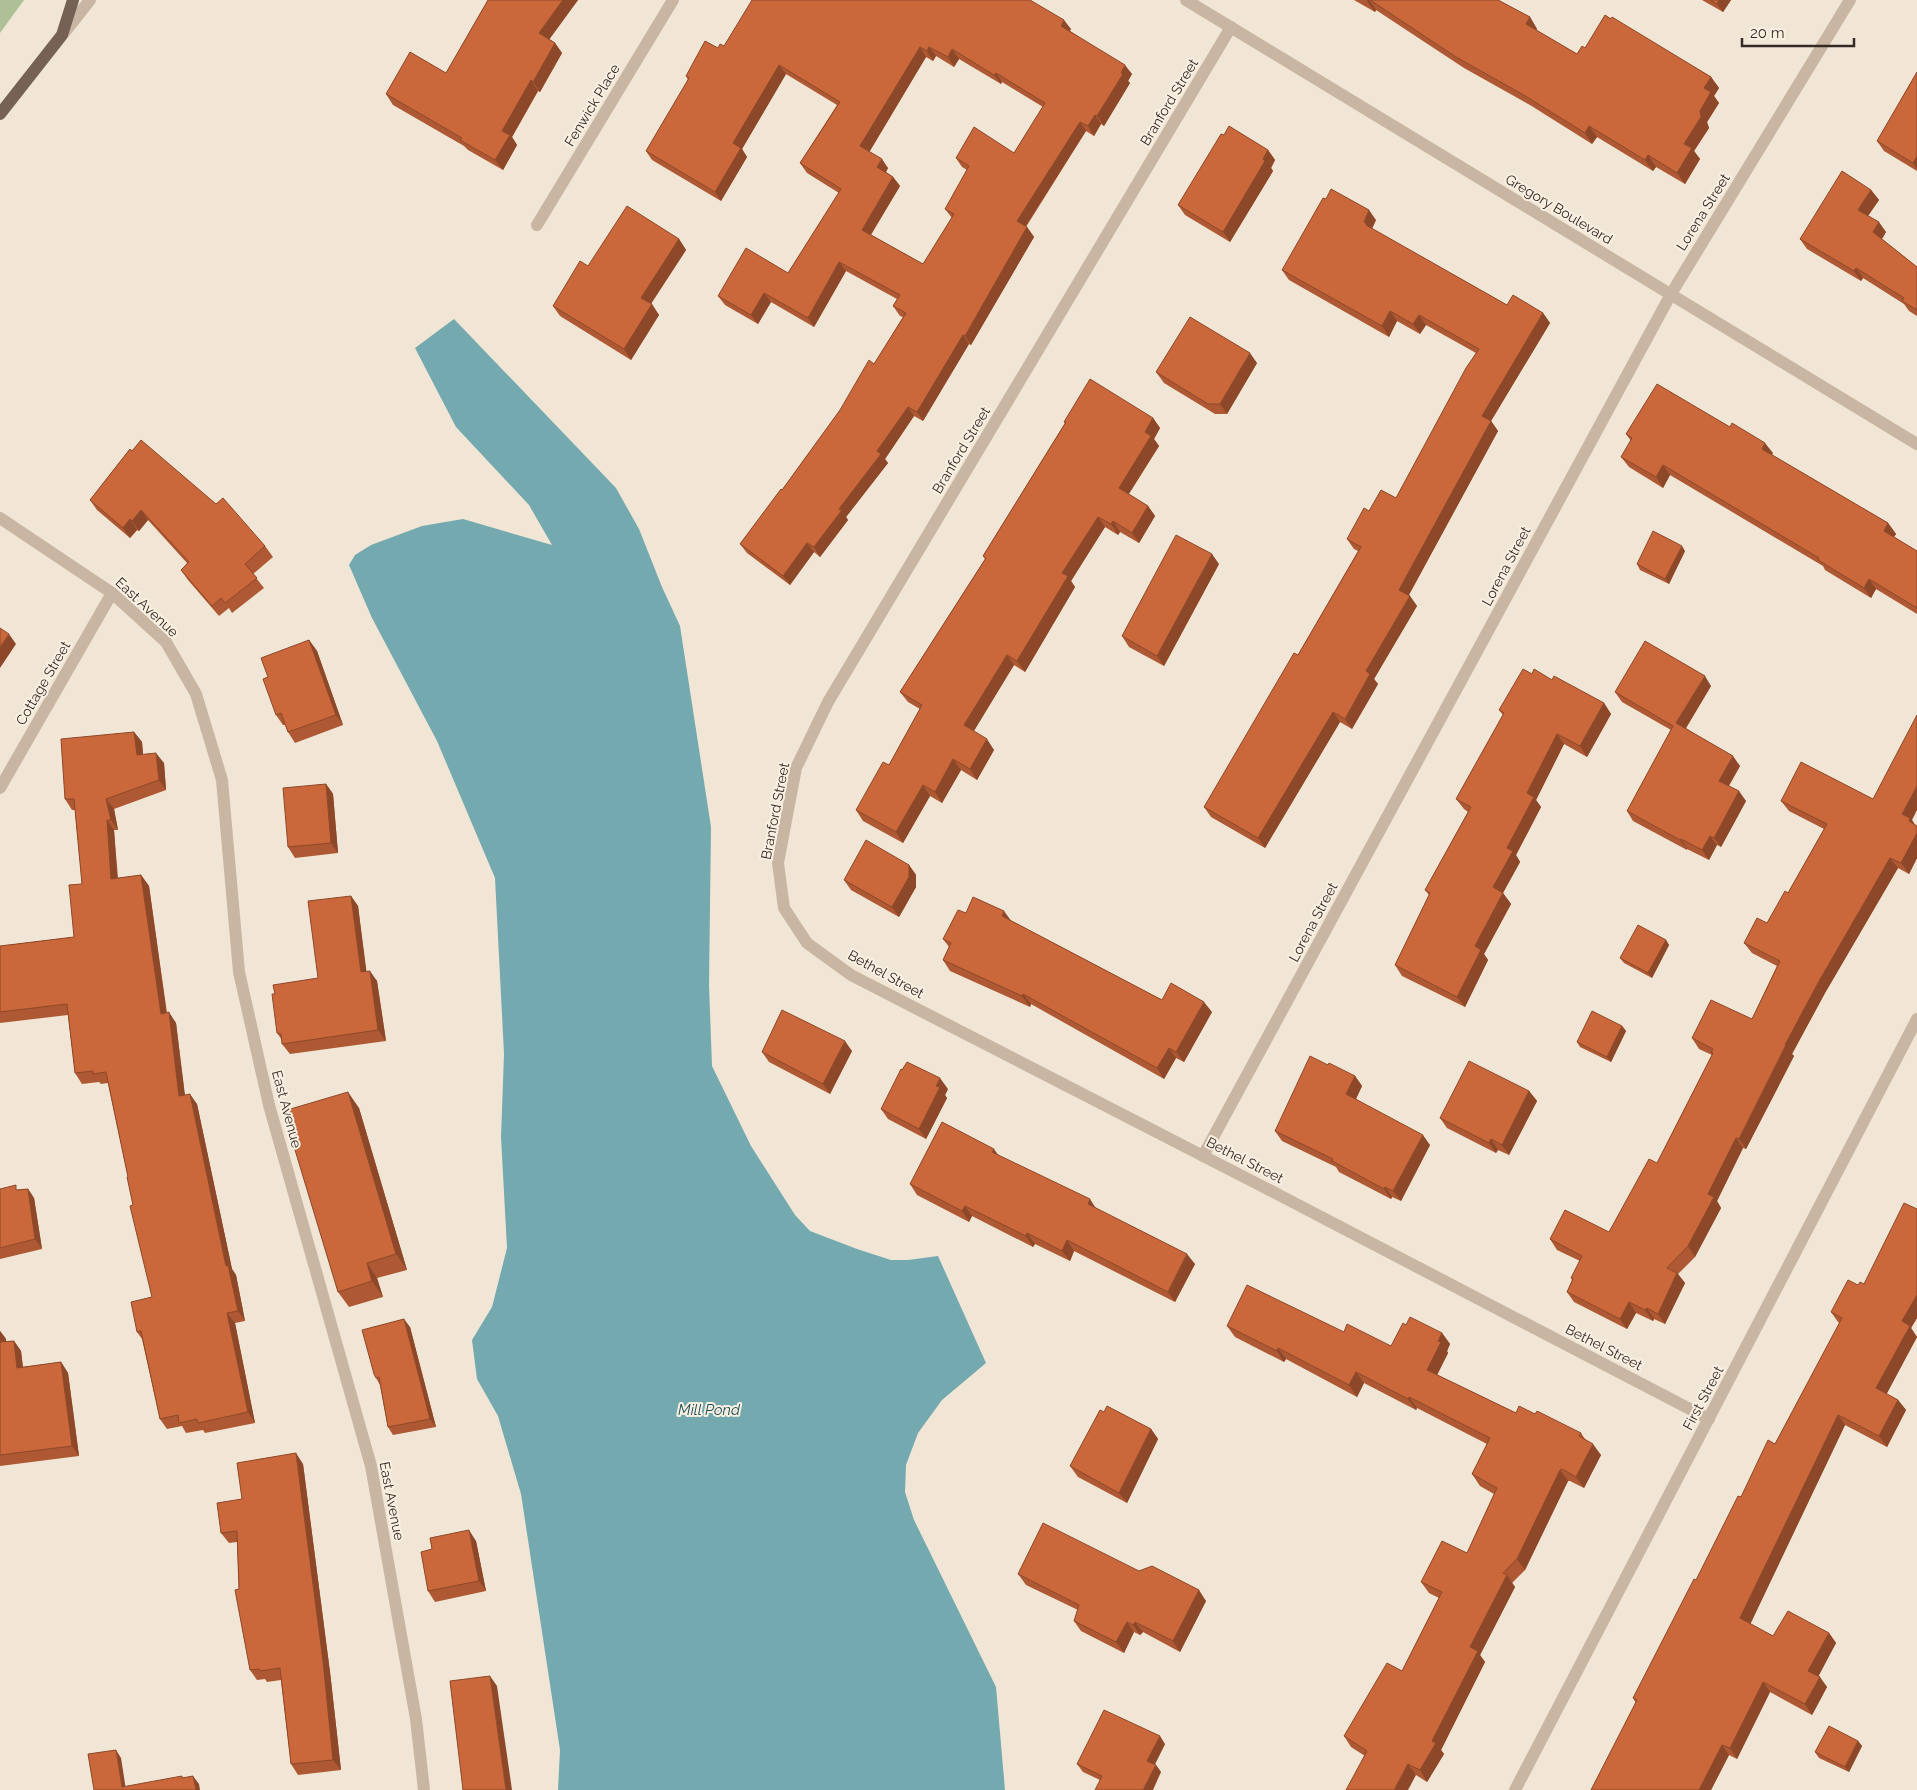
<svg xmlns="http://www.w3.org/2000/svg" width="1917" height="1790" font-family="Raleway,sans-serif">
  <rect width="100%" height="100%" fill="#f1e6d6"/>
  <polygon fill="#afc096" points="0,0 24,0 0,33"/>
  <polygon fill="#74a9af" points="454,319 616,488 639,529 662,587 680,626 711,827 709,985 712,1066 751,1146 795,1215 810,1231 857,1249 891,1260 908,1260 938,1256 986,1363 942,1400 918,1433 906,1465 905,1492 914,1520 996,1687 1005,1790 558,1790 560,1750 521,1494 498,1416 477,1379 472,1340 492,1307 507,1248 501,1137 504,1054 495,878 437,741 372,618 349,565 355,555 371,545 422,526 463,519 552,545 529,505 456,427 415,348"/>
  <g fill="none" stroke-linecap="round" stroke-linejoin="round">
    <g stroke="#c9b6a2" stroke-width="12">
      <polyline points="1186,0 1917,444"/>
      <polyline points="1231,27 828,702 796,768 778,863 784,908 807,943 851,975 1281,1196 1709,1419"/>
      <polyline points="64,33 90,0"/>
      <polyline points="537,225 673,0"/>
      <polyline points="0,518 112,593 166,642 196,694 222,780 239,972 269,1105 371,1466 416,1719 424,1790"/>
      <polyline points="0,788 112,593"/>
      <polyline points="1203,1156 1671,294 1850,0"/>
      <polyline points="1515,1790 1917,1019"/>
    </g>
    <polyline stroke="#766255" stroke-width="12" points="0,114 62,35 73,0"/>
  </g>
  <g fill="#ae5933" fill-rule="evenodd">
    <polygon points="488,0 578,0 549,39 555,43 562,53 540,92 538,91 512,137 517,145 503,170 468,150 464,146 393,105 386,94 446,73"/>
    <polygon points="1354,0 1498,0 1530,17 1537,29 1536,30 1577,54 1585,48 1611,19 1711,77 1719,88 1714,96 1719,103 1707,122 1709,128 1694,151 1700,159 1685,184 1656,167 1653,171 1597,137 1592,144 1530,105 1464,68 1376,10 1375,12"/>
    <polygon points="1702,0 1731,0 1723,12"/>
    <path d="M 1071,29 L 1070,31 L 1132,74 L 1128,81 L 1130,83 L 1104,126 L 1101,124 L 1094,136 L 1086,131 L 1026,227 L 1027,227 L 1034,237 L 971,345 L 969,344 L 923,421 L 914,416 L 885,459 L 888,463 L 846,517 L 848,520 L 820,557 L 814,552 L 790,585 L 747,553 L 740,544 L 782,490 L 874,364 L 903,317 L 900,316 L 893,306 L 897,299 L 846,271 L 814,327 L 771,302 L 758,324 L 725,305 L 718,296 L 788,273 L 839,193 L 807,173 L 800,163 L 837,105 L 786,74 L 742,149 L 747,157 L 721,201 L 652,160 L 646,151 L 688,80 L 686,76 L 724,46 ZM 936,56 L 954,67 L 959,59 L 1001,84 L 1002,82 L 1043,107 L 1014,153 L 956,158 L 962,167 L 967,170 L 945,209 L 952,218 L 923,264 L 871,235 L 900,186 L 893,177 L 886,172 L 888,168 L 869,152 L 926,57 L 933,61 Z"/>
    <polygon points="1917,72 1917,171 1884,151 1877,141"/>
    <polygon points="1224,135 1268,150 1275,160 1271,168 1273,171 1230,242 1185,215 1178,205"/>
    <polygon points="1871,190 1879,200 1868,216 1886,232 1882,239 1917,267 1917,316 1909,311 1904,304 1863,278 1861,281 1807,249 1800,239"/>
    <polygon points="1376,220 1372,229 1507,305 1543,313 1550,323 1491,421 1498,431 1409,595 1417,606 1374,679 1378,684 1352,729 1340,722 1265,848 1211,817 1204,807 1298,655 1358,551 1354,549 1347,539 1369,511 1396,498 1476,353 1426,325 1420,334 1397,321 1389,337 1289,280 1282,270"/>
    <polygon points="679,239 686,250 651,304 659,315 631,360 560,316 553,306 588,266"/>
    <polygon points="1257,363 1227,414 1215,414 1164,383 1156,372"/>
    <polygon points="1153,418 1160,428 1154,439 1159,446 1129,494 1148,506 1155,516 1139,543 1120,532 1118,535 1105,527 1071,581 1075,587 1025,672 1014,665 973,731 994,750 977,780 961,770 942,803 930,796 903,843 863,821 856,810 889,765 920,709 908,702 900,692 985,559 983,556 1065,423 1064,422"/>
    <polygon points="1626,434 1773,453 1772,455 1888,523 1896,534 1894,537 1917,551 1917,614 1876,589 1871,598 1825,570 1823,566 1670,475 1663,488 1629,467 1621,457 1631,441"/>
    <polygon points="130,449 265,546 273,557 253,574 264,588 232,613 229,608 219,616 188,580 181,570 187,563 148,520 139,531 137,530 130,538 97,510 90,500"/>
    <polygon points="1685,551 1669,584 1640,570 1637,564"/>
    <polygon points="1219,564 1164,666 1129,647 1122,636"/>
    <polygon points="309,640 317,651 343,725 295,743 288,732 285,725 283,725 276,715 268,677"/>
    <polygon points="1532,674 1552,680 1604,703 1611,714 1587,757 1564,744 1536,800 1541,807 1516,855 1520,862 1503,893 1511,904 1484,954 1488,960 1465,1007 1402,976 1395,965 1429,895 1425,890 1468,812 1464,809 1456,799 1503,715 1499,710"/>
    <polygon points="1711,686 1686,728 1740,766 1729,786 1746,801 1721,847 1717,845 1709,860 1687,849 1687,850 1633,821 1627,811 1671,730 1622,702 1615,692"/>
    <polygon points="134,732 142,742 143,755 164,763 166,790 114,809 118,830 114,830 118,878 141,875 149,886 167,1013 176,1023 185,1095 197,1104 232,1269 236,1275 245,1321 235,1323 255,1423 205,1433 203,1430 186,1433 182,1426 167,1429 160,1419 142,1339 137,1332 152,1297 133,1205 128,1177 108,1083 101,1084 99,1082 82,1084 75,1073 68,1015 0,1023 0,946 74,937 82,884 75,810 72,810 65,799"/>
    <polygon points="326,784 333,794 338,853 295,858 288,847"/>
    <polygon points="1781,801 1912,820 1915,825 1917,826 1917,858 1909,874 1898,868 1825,993 1792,1054 1794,1056 1746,1149 1743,1148 1717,1201 1721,1208 1695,1257 1678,1274 1685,1283 1665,1324 1654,1319 1653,1321 1636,1313 1627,1329 1574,1302 1567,1292 1572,1280 1571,1278 1580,1261 1557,1250 1550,1239 1609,1232 1657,1163 1712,1055 1699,1049 1692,1038 1752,1019 1777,966 1752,953 1744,943 1767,923 1788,893 1824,829 1789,811"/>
    <polygon points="909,865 916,875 916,887 899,917 851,890 844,880"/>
    <polygon points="351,896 358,906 366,971 377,981 386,1041 290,1054 282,1044 282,1040 277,1033 275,994 318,978"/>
    <polygon points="966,913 1010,920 1162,1000 1212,1012 1184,1062 1176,1058 1164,1079 1031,1004 1030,1007 950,971 943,960 949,947 943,939"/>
    <polygon points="1666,940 1669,945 1652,978 1624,963 1620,958"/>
    <polygon points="1622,1026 1626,1031 1611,1062 1580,1047 1577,1042"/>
    <polygon points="852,1051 830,1094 769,1062 762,1052"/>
    <polygon points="1328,1065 1355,1076 1362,1086 1356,1099 1430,1145 1401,1201 1392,1197 1391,1199 1339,1172 1336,1167 1282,1141 1275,1131"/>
    <polygon points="948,1089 945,1095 947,1098 926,1139 888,1119 881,1109"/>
    <polygon points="1529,1091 1537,1101 1509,1155 1498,1150 1496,1153 1447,1128 1440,1118"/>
    <polygon points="359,1108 407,1270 377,1278 383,1297 349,1307 338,1292 296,1139"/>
    <polygon points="998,1155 1096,1208 1195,1264 1175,1302 1074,1251 1070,1261 1035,1244 1033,1247 972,1216 969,1222 917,1195 910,1184"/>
    <polygon points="0,1189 19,1190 28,1189 34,1198 42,1249 0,1259"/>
    <polygon points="1917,1209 1917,1318 1911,1328 1917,1337 1886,1394 1898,1400 1906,1410 1887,1447 1845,1425 1750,1624 1773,1636 1829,1633 1836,1643 1818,1676 1827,1687 1812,1715 1770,1692 1737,1759 1729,1755 1711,1790 1591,1790 1636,1703 1633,1698 1741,1497 1775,1444 1840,1323 1838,1322 1831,1312 1858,1285 1864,1284"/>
    <polygon points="1406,1325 1442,1333 1450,1344 1447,1351 1448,1353 1437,1375 1516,1413 1535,1414 1581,1433 1585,1439 1601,1455 1584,1488 1570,1481 1568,1481 1525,1570 1512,1583 1515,1587 1480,1655 1485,1662 1441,1750 1444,1754 1427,1782 1416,1775 1365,1756 1351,1747 1344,1736 1402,1671 1439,1598 1429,1593 1421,1582 1467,1553 1494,1494 1480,1486 1472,1474 1487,1444 1417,1408 1416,1410 1364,1383 1357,1397 1286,1359 1284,1362 1235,1337 1227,1326 1344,1332 1391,1346"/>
    <polygon points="410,1327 436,1427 393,1435 388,1427 380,1385 376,1378"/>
    <polygon points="0,1331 6,1339 6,1341 14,1341 21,1351 23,1367 61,1362 68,1373 79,1456 0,1466"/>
    <polygon points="1104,1412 1151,1429 1158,1439 1127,1503 1078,1477 1070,1466"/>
    <polygon points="303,1464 330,1672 341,1770 298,1775 291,1764 281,1680 267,1682 265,1679 257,1680 250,1670 239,1589 237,1542 229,1543 221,1533 242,1499"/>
    <polygon points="476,1541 486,1591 435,1602 428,1591"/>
    <polygon points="1139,1571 1206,1601 1180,1652 1143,1632 1140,1635 1134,1632 1124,1653 1081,1631 1074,1621 1078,1610 1026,1585 1018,1574"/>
    <polygon points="1858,1741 1862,1746 1849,1772 1819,1758 1815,1752"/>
    <polygon points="1165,1744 1155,1764 1161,1772 1100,1780 1083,1772 1077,1764"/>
  </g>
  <g fill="#8d4829">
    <polygon points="563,0 578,0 546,44 539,33"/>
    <polygon points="1367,0 1369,0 1376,10 1375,12 1367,1"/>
    <polygon points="1719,0 1731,0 1723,12 1717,4"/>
    <polygon points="1530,17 1537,29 1534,35 1526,24"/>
    <polygon points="1064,20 1071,29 1067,35 1061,26"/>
    <polygon points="555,43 562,53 540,92 533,82"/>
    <polygon points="920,47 926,57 867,156 860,146"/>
    <polygon points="929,47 936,56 933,61 927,51"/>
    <polygon points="952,49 959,59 954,67 948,57"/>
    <polygon points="779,65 786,74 742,149 747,157 721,201 715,192 733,143"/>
    <polygon points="1125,65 1132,74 1128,81 1130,83 1104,126 1097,116"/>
    <polygon points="996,73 1002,82 1001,84 994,75"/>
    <polygon points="1711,77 1719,88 1714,96 1719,103 1707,122 1709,128 1694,151 1700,159 1685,184 1677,173 1684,144 1700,111 1704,88"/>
    <polygon points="531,80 538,91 512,137 517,145 503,170 495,160 502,131"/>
    <polygon points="1095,115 1101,124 1094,136 1088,126"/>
    <polygon points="1080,122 1086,131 1023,230 1017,221"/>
    <polygon points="1589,126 1597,137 1592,144 1585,133"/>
    <polygon points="1268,150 1275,160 1271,168 1273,171 1230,242 1223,232"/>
    <polygon points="1648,155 1656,167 1653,171 1645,160"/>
    <polygon points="1917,156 1917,169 1913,163"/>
    <polygon points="882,159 888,168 883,177 877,167"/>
    <polygon points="893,177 900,186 868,239 862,230"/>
    <polygon points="1871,190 1879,200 1865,220 1858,210"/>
    <polygon points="1369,210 1376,220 1371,230 1374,234 1364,222"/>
    <polygon points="1879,222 1886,232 1880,242 1873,232"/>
    <polygon points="1027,227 1034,237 971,345 965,336"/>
    <polygon points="679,239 686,250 648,308 641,298"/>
    <polygon points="839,262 846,271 814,327 808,318"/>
    <polygon points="1856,268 1863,278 1861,281 1854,271"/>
    <polygon points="764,293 771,302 758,324 751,315"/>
    <polygon points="652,304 659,315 631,360 624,349"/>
    <polygon points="1390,311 1397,321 1389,337 1382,326"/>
    <polygon points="1543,313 1550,323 1491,421 1498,431 1406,600 1399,590 1482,416"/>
    <polygon points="1419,315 1426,325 1420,334 1413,324"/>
    <polygon points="963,335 969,344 923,421 917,412"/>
    <polygon points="1250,353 1257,363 1227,414 1220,404"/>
    <polygon points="908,407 914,416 885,459 888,463 846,517 848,520 820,557 814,547 877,451"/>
    <polygon points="1153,418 1160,428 1154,439 1159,446 1126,498 1119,488 1145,432"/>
    <polygon points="1765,443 1773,453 1769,459 1762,449"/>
    <polygon points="1663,465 1670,475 1663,488 1656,477"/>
    <polygon points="1148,506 1155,516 1139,543 1132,533"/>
    <polygon points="141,510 148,520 139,531 132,521"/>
    <polygon points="1098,517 1105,527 1071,581 1075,587 1025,672 1017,661 1062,573"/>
    <polygon points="130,519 137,530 130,538 123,528"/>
    <polygon points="1113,521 1120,532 1118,535 1111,524"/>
    <polygon points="1888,523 1896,534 1891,541 1884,531"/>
    <polygon points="807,543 814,552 790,585 783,576"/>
    <polygon points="1682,546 1685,551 1669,584 1665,579"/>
    <polygon points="1212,554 1219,564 1164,666 1157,656"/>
    <polygon points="1869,579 1876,589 1871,598 1864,588"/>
    <polygon points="1410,596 1417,606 1374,679 1378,684 1352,729 1345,719 1366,671"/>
    <polygon points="9,634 16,644 0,668 0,647"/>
    <polygon points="309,640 317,651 343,725 336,715"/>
    <polygon points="1007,655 1014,665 971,736 964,725"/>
    <polygon points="1705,676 1711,686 1683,733 1676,723"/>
    <polygon points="1604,703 1611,714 1587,757 1580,746"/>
    <polygon points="1333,712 1340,722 1265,848 1258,838"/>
    <polygon points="134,732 142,742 144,766 137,755"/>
    <polygon points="1557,734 1564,744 1536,800 1541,807 1516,855 1520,862 1500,898 1493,887 1527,793"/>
    <polygon points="987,739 994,750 977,780 970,769"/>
    <polygon points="156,753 164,763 166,790 159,780"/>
    <polygon points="1733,756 1740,766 1726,790 1719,781"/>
    <polygon points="953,759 961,770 942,803 935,792"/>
    <polygon points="326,784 333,794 338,853 331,843"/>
    <polygon points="923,785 930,796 903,843 896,832"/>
    <polygon points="1917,786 1917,810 1912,820 1917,828 1917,830 1902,814"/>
    <polygon points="1739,791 1746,801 1721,847 1714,838"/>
    <polygon points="106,799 114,809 118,830 111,820"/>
    <polygon points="107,820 114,830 118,889 111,879"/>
    <polygon points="1917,833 1917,858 1909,874 1901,863"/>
    <polygon points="1710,836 1717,845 1709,860 1702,850"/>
    <polygon points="1681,839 1687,849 1687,850 1680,840"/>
    <polygon points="1890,858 1898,868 1825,993 1792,1054 1794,1056 1746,1149 1739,1139 1785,1045 1818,983"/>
    <polygon points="909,865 916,875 916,887 899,917 892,907"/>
    <polygon points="141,875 149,886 168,1024 161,1014"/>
    <polygon points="1503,893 1511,904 1484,954 1488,960 1465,1007 1457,997 1475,946"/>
    <polygon points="351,896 358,906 368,983 361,972"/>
    <polygon points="1004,911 1012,922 1002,916"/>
    <polygon points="1666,940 1669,945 1652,978 1648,973"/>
    <polygon points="370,971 377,981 386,1041 378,1030"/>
    <polygon points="1023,994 1031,1004 1030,1007 1022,996"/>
    <polygon points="1204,1002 1212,1012 1184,1062 1176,1052"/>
    <polygon points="169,1012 176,1023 186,1106 179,1096"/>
    <polygon points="1622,1026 1626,1031 1611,1062 1607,1057"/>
    <polygon points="845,1041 852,1051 830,1094 823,1084"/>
    <polygon points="1169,1048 1176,1058 1164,1079 1157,1068"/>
    <polygon points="1355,1076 1362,1086 1353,1105 1346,1094"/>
    <polygon points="940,1078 948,1089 945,1095 947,1098 926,1139 919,1129 936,1086"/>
    <polygon points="1529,1091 1537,1101 1509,1155 1502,1145"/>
    <polygon points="348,1092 359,1108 407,1270 396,1254"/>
    <polygon points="190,1094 197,1104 232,1269 236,1275 245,1321 238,1311 226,1266"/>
    <polygon points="1423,1135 1430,1145 1401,1201 1393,1191"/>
    <polygon points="1736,1138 1743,1148 1717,1201 1721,1208 1695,1257 1688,1246 1708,1194"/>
    <polygon points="1491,1139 1498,1150 1496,1153 1489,1143"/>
    <polygon points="994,1149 1001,1159 992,1152"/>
    <polygon points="1385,1187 1392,1197 1391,1199 1384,1189"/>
    <polygon points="28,1189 34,1198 42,1249 35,1239"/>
    <polygon points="1090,1199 1097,1210 1088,1204"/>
    <polygon points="965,1206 972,1216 969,1222 962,1211"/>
    <polygon points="1027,1233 1035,1244 1033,1247 1026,1236"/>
    <polygon points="1067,1240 1074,1251 1070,1261 1062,1251"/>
    <polygon points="1187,1254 1195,1264 1175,1302 1168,1292"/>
    <polygon points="367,1263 377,1278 383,1297 372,1281"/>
    <polygon points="1677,1273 1685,1283 1665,1324 1658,1314"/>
    <polygon points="1917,1295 1917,1318 1911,1328 1917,1337 1884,1399 1876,1388 1902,1321"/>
    <polygon points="1629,1302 1636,1313 1627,1329 1620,1319"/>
    <polygon points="1647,1308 1654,1319 1653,1321 1645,1310"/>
    <polygon points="227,1313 235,1323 255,1423 248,1412"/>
    <polygon points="404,1319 410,1327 436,1427 430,1419"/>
    <polygon points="0,1331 6,1339 7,1352 0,1342"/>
    <polygon points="1442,1333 1450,1344 1447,1351 1448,1353 1434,1381 1427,1370"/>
    <polygon points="14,1341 21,1351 24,1378 17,1368"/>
    <polygon points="1278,1348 1286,1359 1284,1362 1277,1351"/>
    <polygon points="61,1362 68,1373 79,1456 72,1446"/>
    <polygon points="1356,1372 1364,1383 1357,1397 1349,1385"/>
    <polygon points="1409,1397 1417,1408 1416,1410 1408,1399"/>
    <polygon points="1898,1400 1906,1410 1887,1447 1879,1436"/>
    <polygon points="1838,1415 1845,1425 1748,1629 1740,1618"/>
    <polygon points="1151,1429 1158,1439 1127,1503 1119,1493"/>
    <polygon points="1593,1444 1601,1455 1584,1488 1576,1477"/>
    <polygon points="296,1453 303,1464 330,1672 341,1770 333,1760"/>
    <polygon points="1560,1470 1568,1481 1525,1570 1517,1559"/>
    <polygon points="469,1530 476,1541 486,1591 479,1581"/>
    <polygon points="1507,1575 1515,1587 1480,1655 1485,1662 1441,1750 1444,1754 1427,1782 1420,1770 1470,1647"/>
    <polygon points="1199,1590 1206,1601 1180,1652 1173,1641"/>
    <polygon points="1127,1622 1134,1632 1124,1653 1116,1642"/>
    <polygon points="1135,1622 1143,1632 1140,1635 1133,1625"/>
    <polygon points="1829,1633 1836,1643 1816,1681 1808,1671"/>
    <polygon points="490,1676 497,1686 512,1790 506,1790"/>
    <polygon points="1820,1677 1827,1687 1812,1715 1805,1704"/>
    <polygon points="1763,1682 1770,1692 1737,1759 1730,1748"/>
    <polygon points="1160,1736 1165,1744 1153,1768 1147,1761"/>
    <polygon points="1858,1741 1862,1746 1849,1772 1845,1767"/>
    <polygon points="1722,1745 1729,1755 1711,1790 1699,1790"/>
    <polygon points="116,1750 121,1758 126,1790 122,1787"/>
    <polygon points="1408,1764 1416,1775 1408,1790 1394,1790"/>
    <polygon points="1156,1765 1161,1772 1153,1790 1143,1790"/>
    <polygon points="193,1776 199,1784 200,1790 196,1790"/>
  </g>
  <g fill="#ca673b" stroke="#8d4829" fill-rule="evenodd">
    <polygon points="488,0 563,0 539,33 555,43 533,82 531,80 502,131 510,135 495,160 460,140 462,138 386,94 410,52 446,73"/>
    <path d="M 752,0 L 1030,0 L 1064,20 L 1061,26 L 1125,65 L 1121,73 L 1123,74 L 1097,116 L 1095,115 L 1088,126 L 1080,122 L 1017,221 L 1027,227 L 965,336 L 963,335 L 917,412 L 908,407 L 877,451 L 881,454 L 839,509 L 842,510 L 814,547 L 807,543 L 783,576 L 740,544 L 781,489 L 782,490 L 840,410 L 869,360 L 874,364 L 906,313 L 893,306 L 900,295 L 839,262 L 808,318 L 764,293 L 751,315 L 718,296 L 746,248 L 788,273 L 841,189 L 800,163 L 840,102 L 779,65 L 733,143 L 741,148 L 715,192 L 646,151 L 689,78 L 686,76 L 705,41 L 718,48 L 720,44 L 724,46 ZM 920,47 L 927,51 L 929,47 L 948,57 L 952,49 L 994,75 L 996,73 L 1045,103 L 1014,153 L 974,127 L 956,158 L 969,166 L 945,209 L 954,214 L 923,264 L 862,230 L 893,177 L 877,167 L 882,159 L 860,146 Z"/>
    <polygon points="1370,0 1498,0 1530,17 1526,24 1577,54 1582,46 1585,48 1605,15 1611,19 1612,17 1711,77 1704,88 1711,92 1700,111 1701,117 1684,144 1692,148 1677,173 1648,155 1645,160 1589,126 1585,133 1522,94 1456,57"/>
    <polygon points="1711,0 1719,0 1717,4"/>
    <polygon points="1917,72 1917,156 1913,163 1877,141"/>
    <polygon points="1229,126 1268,150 1263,159 1265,161 1223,232 1178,205 1221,134 1224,135"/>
    <polygon points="1842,171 1871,190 1858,210 1879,222 1873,232 1917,267 1917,310 1902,301 1904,298 1856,268 1854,271 1800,239"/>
    <polygon points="1331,189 1369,210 1364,222 1367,224 1366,225 1507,305 1513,295 1543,313 1482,416 1491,421 1399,590 1410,596 1366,671 1370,674 1345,719 1333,712 1258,838 1204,807 1294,653 1298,655 1361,547 1347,539 1364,508 1369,511 1381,490 1396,498 1466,368 1479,349 1419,315 1413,324 1390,311 1382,326 1282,270 1323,198 1326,199"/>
    <polygon points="627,206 679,239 641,298 652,304 624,349 553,306 580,261 588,266"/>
    <polygon points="1190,317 1250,353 1220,404 1208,404 1156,372"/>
    <polygon points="1090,379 1153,418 1145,432 1151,436 1119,488 1148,506 1132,533 1113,521 1111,524 1098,517 1062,573 1068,576 1017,661 1007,655 964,725 987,739 970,769 953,759 935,792 923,785 896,832 856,810 883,762 889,765 922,705 900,692 986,558 983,556 1066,422 1064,422"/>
    <polygon points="1657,384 1730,427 1732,423 1765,443 1762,449 1888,523 1884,531 1917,551 1917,608 1869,579 1864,588 1818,560 1819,558 1663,465 1656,477 1621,457 1632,438 1626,434"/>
    <polygon points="141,440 216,504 223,498 265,546 245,564 257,578 225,603 221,598 212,606 181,570 189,562 141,510 132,521 130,519 123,528 90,500 130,449 132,451"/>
    <polygon points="1653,531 1682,546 1665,579 1637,564"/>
    <polygon points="1176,535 1212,554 1157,656 1122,636"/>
    <polygon points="0,628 9,634 0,647"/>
    <polygon points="309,640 336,715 288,732 281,713 276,715 263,679 268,677 261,658"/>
    <polygon points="1645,641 1705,676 1676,723 1733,756 1719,781 1739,791 1714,838 1710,836 1702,850 1681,839 1680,840 1627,811 1673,726 1615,692"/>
    <polygon points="1523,669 1532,674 1534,669 1552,680 1554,676 1604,703 1580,746 1557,734 1527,793 1534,797 1507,848 1513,851 1493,887 1503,893 1475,946 1481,950 1457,997 1395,965 1430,893 1425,890 1471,807 1456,799 1504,713 1499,710"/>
    <polygon points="1917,715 1917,786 1902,814 1910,818 1909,821 1917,826 1917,833 1901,863 1890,858 1818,983 1785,1045 1786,1045 1739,1139 1736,1138 1708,1194 1714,1197 1688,1246 1667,1268 1677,1273 1658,1314 1647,1308 1645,1310 1629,1302 1620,1319 1567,1292 1573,1279 1571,1278 1582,1256 1550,1239 1565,1210 1609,1232 1649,1159 1657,1163 1713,1053 1711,1052 1713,1049 1692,1038 1711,1000 1752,1019 1780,961 1744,943 1757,918 1767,923 1785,891 1788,893 1827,824 1781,801 1801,762 1873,799"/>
    <polygon points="134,732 137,755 156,753 159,780 106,799 111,820 107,820 111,879 141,875 161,1014 169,1012 179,1096 190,1094 226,1266 228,1265 238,1311 227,1313 248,1412 198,1423 197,1419 179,1423 178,1415 160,1419 141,1331 137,1332 131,1302 152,1297 130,1206 133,1205 127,1177 128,1177 106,1072 93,1074 93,1071 75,1073 67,1004 0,1012 0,946 74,937 69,885 82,884 74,799 65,799 61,739"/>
    <polygon points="326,784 331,843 288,847 283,788"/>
    <polygon points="866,840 909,865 909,877 892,907 844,880"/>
    <polygon points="351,896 361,972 370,971 378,1030 282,1044 281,1034 277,1033 272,994 275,994 273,985 318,978 308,901"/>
    <polygon points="973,897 1004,911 1002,916 1162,1000 1171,983 1204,1002 1176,1052 1169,1048 1157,1068 1023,994 1022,996 943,960 951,943 943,939 958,910 966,913"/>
    <polygon points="1638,925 1666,940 1648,973 1620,958"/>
    <polygon points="782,1010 845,1041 823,1084 762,1052"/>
    <polygon points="1592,1011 1622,1026 1607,1057 1577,1042"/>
    <polygon points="1310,1056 1328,1065 1329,1063 1355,1076 1346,1094 1423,1135 1393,1191 1385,1187 1384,1189 1332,1161 1333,1159 1275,1131"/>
    <polygon points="1469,1061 1529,1091 1502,1145 1491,1139 1489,1143 1440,1118"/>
    <polygon points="907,1062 940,1078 936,1086 940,1087 919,1129 881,1109 901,1069 902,1070"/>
    <polygon points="348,1092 396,1254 367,1263 372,1281 338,1292 292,1140 296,1139 287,1110"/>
    <polygon points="942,1122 994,1149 992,1152 1090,1199 1088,1204 1187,1254 1168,1292 1067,1240 1062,1251 1027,1233 1026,1236 965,1206 962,1211 910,1184"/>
    <polygon points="16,1185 16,1190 28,1189 35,1239 0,1248 0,1189"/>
    <polygon points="1904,1203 1917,1209 1917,1295 1902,1321 1910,1326 1876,1388 1898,1400 1879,1436 1838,1415 1740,1618 1773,1636 1788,1611 1829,1633 1808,1671 1820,1677 1805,1704 1763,1682 1730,1748 1722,1745 1699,1790 1591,1790 1637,1700 1633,1698 1694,1579 1696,1580 1738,1496 1741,1497 1768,1440 1775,1444 1842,1318 1831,1312 1848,1280 1858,1285 1860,1282 1864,1284"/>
    <polygon points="1247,1285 1344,1332 1347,1324 1391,1346 1403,1323 1406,1325 1410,1317 1442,1333 1438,1341 1441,1342 1427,1370 1516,1413 1519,1406 1535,1414 1537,1411 1581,1433 1579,1436 1593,1444 1576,1477 1562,1469 1560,1470 1517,1559 1503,1573 1507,1575 1470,1647 1478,1651 1432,1741 1436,1743 1420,1770 1408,1764 1394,1790 1346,1790 1367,1751 1344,1736 1387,1663 1402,1671 1442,1592 1421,1582 1442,1541 1467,1553 1497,1488 1472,1474 1490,1438 1409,1397 1408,1399 1356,1372 1349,1385 1278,1348 1277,1351 1227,1326"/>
    <polygon points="404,1319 430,1419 388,1427 379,1377 376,1378 374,1374 362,1330"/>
    <polygon points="14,1341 17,1368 61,1362 72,1446 0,1455 0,1342"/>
    <polygon points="1107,1406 1151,1429 1119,1493 1070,1466 1100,1410 1104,1412"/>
    <polygon points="296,1453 323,1661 333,1760 291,1764 280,1668 260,1671 259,1669 250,1670 235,1590 239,1589 237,1531 221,1533 217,1503 242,1499 237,1463"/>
    <polygon points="1043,1523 1139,1571 1152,1566 1199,1590 1173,1641 1135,1622 1133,1625 1127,1622 1116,1642 1074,1621 1079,1605 1018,1574"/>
    <polygon points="469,1530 479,1581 428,1591 421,1552 432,1549 430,1538"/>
    <polygon points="490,1676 506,1790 463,1790 450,1681"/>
    <polygon points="1104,1710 1160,1736 1147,1761 1156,1765 1143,1790 1095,1790 1102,1776 1077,1764"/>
    <polygon points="1829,1726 1858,1741 1845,1767 1815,1752"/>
    <polygon points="116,1750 122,1787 182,1776 182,1778 193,1776 196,1790 94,1790 88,1754"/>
  </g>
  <g text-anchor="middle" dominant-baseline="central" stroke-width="4" stroke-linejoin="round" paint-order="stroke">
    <g font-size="14" fill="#342a25" stroke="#f9f0e2">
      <text transform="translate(1169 102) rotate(-59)">Branford Street</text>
      <text transform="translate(592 105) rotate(-59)">Fenwick Place</text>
      <text transform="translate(1559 209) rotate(31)">Gregory Boulevard</text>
      <text transform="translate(1703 212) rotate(-58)">Lorena Street</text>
      <text transform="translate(961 450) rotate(-59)">Branford Street</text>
      <text transform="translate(1506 566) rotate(-62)">Lorena Street</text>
      <text transform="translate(147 607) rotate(43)">East Avenue</text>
      <text transform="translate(43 683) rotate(-60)">Cottage Street</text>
      <text transform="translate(775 811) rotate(-79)">Branford Street</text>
      <text transform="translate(1313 922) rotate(-62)">Lorena Street</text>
      <text transform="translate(886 974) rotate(29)">Bethel Street</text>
      <text transform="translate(287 1109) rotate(75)">East Avenue</text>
      <text transform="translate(1245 1160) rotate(27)">Bethel Street</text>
      <text transform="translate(1604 1347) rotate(27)">Bethel Street</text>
      <text transform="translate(1703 1398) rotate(-62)">First Street</text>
      <text transform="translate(392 1501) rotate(79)">East Avenue</text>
    </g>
    <g font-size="15" font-style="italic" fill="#194e56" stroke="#f9f0e2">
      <text x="709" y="1410">Mill Pond</text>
    </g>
  </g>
  <path d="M1742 38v8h112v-8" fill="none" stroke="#342a25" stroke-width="2.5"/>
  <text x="1750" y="38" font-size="15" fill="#342a25" stroke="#f9f0e2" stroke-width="4" paint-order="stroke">20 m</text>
</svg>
